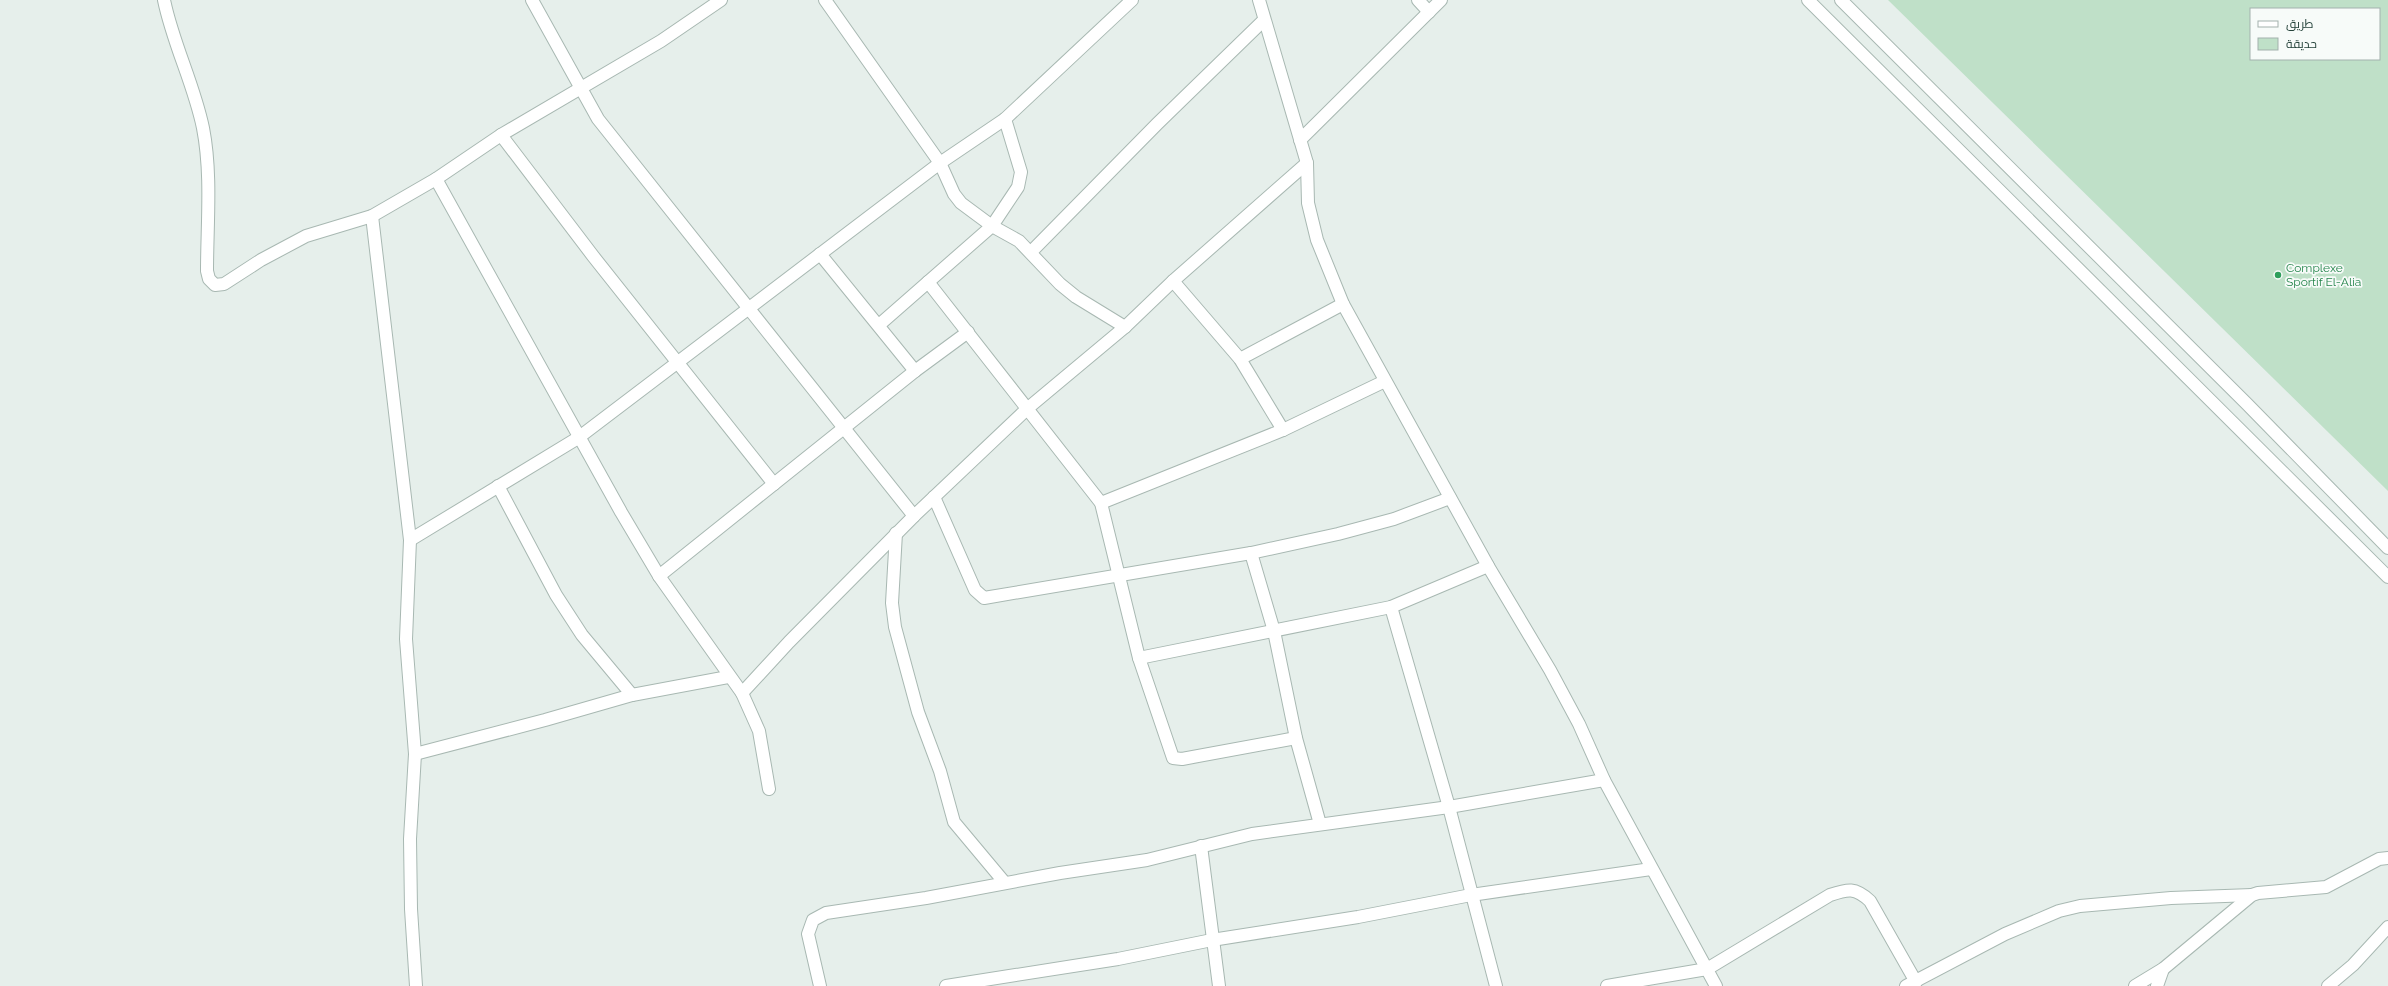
<svg xmlns="http://www.w3.org/2000/svg" width="2388" height="986" font-family="Raleway,Cairo,sans-serif">
  <rect width="100%" height="100%" fill="#e6efeb"/>
  <path fill="#bfe0c8" fill-rule="evenodd" d="M 1888,0 L 2388,0 L 2388,491 ZM 2251,9 L 2379,9 L 2379,59 L 2251,59 Z"/>
  <g fill="none" stroke-linecap="round" stroke-linejoin="round">
    <g stroke="#a8b8b2" stroke-width="14">
      <g id="minor">
        <path d="M 164,0 C 173,44 194,84 203,128 C 212,174 207,225 207,271 L 209,279 L 215,285 L 224,284 L 261,260 L 306,236 L 372,216 L 436,179"/>
        <polyline points="532,0 598,119 914,516"/>
        <polyline points="721,0 661,41 501,135 436,179 621,512 659,576 742,693 759,731 769,789"/>
        <polyline points="825,0 940,163 1005,119 1132,0"/>
        <polyline points="1259,0 1307,163 1308,203 1317,240 1343,304 1488,566 1550,670 1579,724 1604,780 1716,986"/>
        <polyline points="1418,0 1429,12"/>
        <polyline points="1808,0 2388,577"/>
        <polyline points="1841,0 2247,404 2388,548"/>
        <polyline points="501,135 593,256 774,484"/>
        <polyline points="1300,140 1441,0"/>
        <polyline points="372,216 410,540 406,639 415,754 545,720 632,695 728,677"/>
        <polyline points="1031,252 1157,124 1264,20"/>
        <polyline points="820,254 915,371"/>
        <polyline points="1173,281 1240,359 1283,430"/>
        <polyline points="928,282 1101,503 1139,658 1173,758 1182,759 1296,738"/>
        <polyline points="879,325 992,226 1018,187 1021,172 1005,119"/>
        <polyline points="1240,359 1343,304"/>
        <polyline points="498,486 556,595 582,635 632,695"/>
        <polyline points="934,497 975,590 984,598 1251,553 1338,534 1394,519 1450,498"/>
        <polyline points="1101,503 1283,430 1385,381"/>
        <polyline points="896,533 892,603 895,627 918,712 940,771 954,822 1005,883"/>
        <polyline points="410,540 578,438 940,163 954,194 961,203 992,226 1019,241 1060,284 1076,297 1125,327"/>
        <polyline points="1251,553 1274,631 1296,738 1320,824"/>
        <polyline points="659,576 915,371 968,332"/>
        <polyline points="1391,607 1449,807 1496,986"/>
        <polyline points="1139,658 1391,607 1488,566"/>
        <polyline points="742,693 789,642 914,516 1028,408 1125,327 1173,281 1307,163"/>
        <polyline points="415,754 410,839 411,909 416,986"/>
        <polyline points="1201,846 1219,986"/>
        <polyline points="820,986 808,934 813,920 826,913 926,898 1060,873 1147,860 1252,834 1449,807 1604,780"/>
        <polyline points="946,986 1118,959 1212,940 1358,917 1471,895 1651,869"/>
        <path d="M 1607,986 L 1707,969 L 1830,895 C 1848,889 1855,887 1870,901 L 1916,982"/>
        <polyline points="1906,986 2005,934 2059,911 2080,906 2171,898 2252,895"/>
        <polyline points="2135,986 2163,969 2252,895 2258,893 2326,887 2379,859 2388,858"/>
        <polyline points="2157,986 2163,969"/>
        <polyline points="2328,986 2353,965 2388,927"/>
      </g>
    </g>
    <use href="#minor" stroke="#fff" stroke-width="12"/>
  </g>
  <circle fill="#2e9e5b" stroke="#f7fbf9" stroke-width="1.5" cx="2278" cy="275" r="4"/>
  <g text-anchor="middle" dominant-baseline="central" stroke-width="3.5" stroke-linejoin="round" paint-order="stroke">
    <g font-size="12" fill="#27864d" stroke="#f7fbf9" text-anchor="start">
      <text x="2286" y="268">Complexe<tspan x="2286" dy="14">Sportif El-Alia</tspan></text>
    </g>
  </g>
  <rect x="2250" y="8" width="130" height="52" fill="#f7fbf9" stroke="#a3b1ad"/>
  <rect x="2258" y="21" width="20" height="6" fill="#ffffff" stroke="#a3b1ad"/>
  <text x="2286" y="28" font-size="12" fill="#24423a">طريق</text>
  <rect x="2258" y="38" width="20" height="12" fill="#bfe0c8" stroke="#a3b1ad"/>
  <text x="2286" y="48" font-size="12" fill="#24423a">حديقة</text>
</svg>
